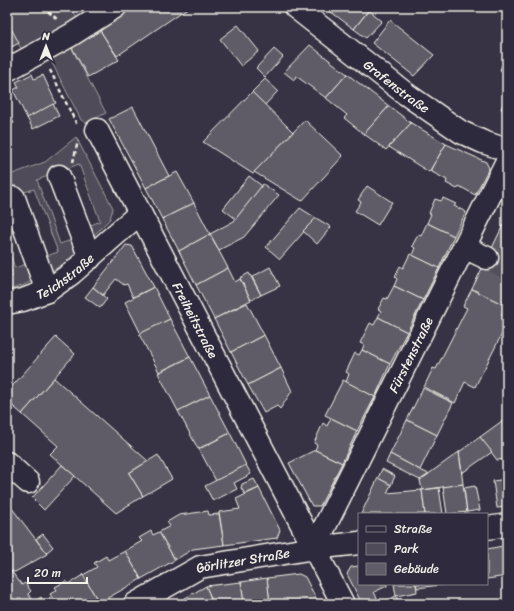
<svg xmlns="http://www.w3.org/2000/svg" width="514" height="611" font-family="Sriracha,sans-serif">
  <rect width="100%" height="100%" fill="#373244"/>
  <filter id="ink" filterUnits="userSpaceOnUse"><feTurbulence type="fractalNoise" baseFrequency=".025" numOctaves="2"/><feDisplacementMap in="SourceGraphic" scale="8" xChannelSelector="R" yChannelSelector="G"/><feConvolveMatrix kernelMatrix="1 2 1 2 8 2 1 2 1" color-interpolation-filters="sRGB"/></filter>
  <g filter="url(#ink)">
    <g fill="#504b59" stroke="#a29ea0">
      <polygon points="10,7 71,7 78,20 23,52 7,24 7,8"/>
      <polygon points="70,45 106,113 86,123 81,120 49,57"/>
      <polygon points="76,137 113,208 110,219 92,237 87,227 100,221 79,164 66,169 64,166 50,172 51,175 37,180 60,244 74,239 78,251 65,263 50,272 44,257 58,252 34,189 21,193 7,194 7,176 45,162"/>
      <polygon points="7,246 15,268 29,263 34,280 22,286 7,290 7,278 13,276 7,260"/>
    </g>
    <g fill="#5f5c67" stroke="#f4f1e8">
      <polygon points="131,7 189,7 117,56 99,29"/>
      <polygon points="329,7 371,7 354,29 327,9"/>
      <polygon points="369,10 382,21 366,38 354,29"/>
      <polygon points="507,13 507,23 503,22"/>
      <polygon points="390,20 434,55 414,76 372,43"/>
      <polygon points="7,21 19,43 8,49 7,47"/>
      <polygon points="238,25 259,51 241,66 220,39"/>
      <polygon points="99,29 119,60 88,77 70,44"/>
      <polygon points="310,45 347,74 326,98 296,76 294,80 284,72"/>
      <polygon points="274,49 283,57 265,77 256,68"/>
      <polygon points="507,52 507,73 500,70"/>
      <polygon points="32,74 34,79 43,75 56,103 27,118 13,90 19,87 16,82"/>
      <polygon points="347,74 389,106 364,134 344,118 347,115 326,98"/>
      <polygon points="265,79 278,91 265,105 252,92"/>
      <polygon points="252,92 293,132 253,174 203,142"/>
      <polygon points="507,93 507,112 501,109"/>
      <polygon points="53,104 59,116 33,129 27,118"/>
      <polygon points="389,106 411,123 386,150 364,134"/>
      <polygon points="133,107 169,176 146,188 109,119"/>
      <polygon points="7,110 14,123 7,126"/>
      <polygon points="305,120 343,156 302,201 254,172"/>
      <polygon points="411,123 446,144 429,172 389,147"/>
      <polygon points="446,144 486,162 489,168 475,195 459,186 457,189 446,183 447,180 430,171"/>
      <polygon points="177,172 194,203 162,219 146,188"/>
      <polygon points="249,176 262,186 236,219 223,209"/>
      <polygon points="263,184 279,195 244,237 219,250 210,234 234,221"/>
      <polygon points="367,186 392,202 378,225 355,211 361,202 358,200"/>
      <polygon points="443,198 456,204 454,206 466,212 454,236 427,223 431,214 429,213 435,199 441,201"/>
      <polygon points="194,203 210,234 179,251 162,219"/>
      <polygon points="300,208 316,218 280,259 266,247"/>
      <polygon points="507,217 507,258 491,250"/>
      <polygon points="316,218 331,227 317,244 303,231"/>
      <polygon points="427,223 454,236 439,268 412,255 415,248 412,246 418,235 421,236"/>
      <polygon points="210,234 228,268 196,285 179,251"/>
      <polygon points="126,245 132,246 154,287 133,297 127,284 124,285 116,279 103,295 93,287"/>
      <polygon points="490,252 507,261 507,293 502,303 506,305 506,306 472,289"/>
      <polygon points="410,254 439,268 423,300 394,286 397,279 395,277 400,266 403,268"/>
      <polygon points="270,267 280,286 261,295 252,277"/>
      <polygon points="228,268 235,282 240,279 251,300 214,319 196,285"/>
      <polygon points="249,273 261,295 251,300 240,278"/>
      <polygon points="394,286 423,300 407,332 378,317 381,311 378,309 384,298 387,299"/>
      <polygon points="93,287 107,299 100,308 85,297"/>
      <polygon points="154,287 170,319 141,334 125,302"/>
      <polygon points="472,289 506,306 501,315 507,318 507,324 475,387 465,382 455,403 424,387 433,368 436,369 467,308 463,306"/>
      <polygon points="247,303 264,335 231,352 214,319"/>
      <polygon points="378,317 407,332 390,364 362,350 364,345 360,343 370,323 374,325"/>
      <polygon points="170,319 190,357 159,372 139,334"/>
      <polygon points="264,335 281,368 248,385 231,352"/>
      <polygon points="56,337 75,354 22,414 7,401 7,392"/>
      <polygon points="362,350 390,364 375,397 346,382 349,374 346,372 355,353 359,355"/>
      <polygon points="190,357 210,395 178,411 158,373"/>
      <polygon points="281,368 292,391 280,409 277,406 264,413 248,385"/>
      <polygon points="54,378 148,461 129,473 143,496 116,513 50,454 58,446 22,414"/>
      <polygon points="343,380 375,397 357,431 325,415"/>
      <polygon points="423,388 453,403 437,435 407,420"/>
      <polygon points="210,395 230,433 198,449 178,411"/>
      <polygon points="331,418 357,431 342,463 315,450 317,445 314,443 323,423 327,426"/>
      <polygon points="407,420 437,435 420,470 390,454"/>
      <polygon points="502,421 507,427 507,459 497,460 480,437"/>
      <polygon points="230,433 246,465 216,481 199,449"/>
      <polygon points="480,437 492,452 462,473 459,452"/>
      <polygon points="315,450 342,463 320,506 312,506 289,463"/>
      <polygon points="459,452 463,484 422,490 420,480"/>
      <polygon points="390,454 420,470 429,474 420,480 386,463"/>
      <polygon points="158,455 172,479 143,496 129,473"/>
      <polygon points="62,465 75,476 44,510 32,498"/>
      <polygon points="246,465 251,474 234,483 237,489 213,501 205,486"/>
      <polygon points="382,469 395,476 391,485 378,478"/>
      <polygon points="378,478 391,485 387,493 422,490 425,514 361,514"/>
      <polygon points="254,479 259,488 245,494 241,488 242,484"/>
      <polygon points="507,479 507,507 497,508 493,481"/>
      <polygon points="463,484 467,512 447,514 443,487"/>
      <polygon points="475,486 480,510 467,512 464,488"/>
      <polygon points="259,488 280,530 277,538 224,545 219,512 240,509 236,499"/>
      <polygon points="439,488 443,514 425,514 422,490"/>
      <polygon points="7,501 11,507 7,510"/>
      <polygon points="11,507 47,554 15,572 11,571 7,574 7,510"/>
      <polygon points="208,511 209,515 219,514 224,545 193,549 175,560 159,532 170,526 167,522 179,515"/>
      <polygon points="151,531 153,535 159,532 175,560 141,579 125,551 142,541 139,538"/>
      <polygon points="43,534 53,547 46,553 36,539"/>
      <polygon points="503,546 507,546 507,572"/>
      <polygon points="503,546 507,576 487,579 487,549"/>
      <polygon points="125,551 141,579 99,603 83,575 97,567 94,563 106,556 108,560"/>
      <polygon points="359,566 359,584 387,584 387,586 374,592 380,604 362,604 347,574 351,567"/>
      <polygon points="11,571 22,585 25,583 31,591 28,594 34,602 31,604 7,604 7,574"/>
      <polygon points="299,574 305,577 319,604 270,604 267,578"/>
      <polygon points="83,575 99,603 97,604 56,604 50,594 57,590 55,587 66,581 68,584"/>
      <polygon points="267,578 270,604 244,604 241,582"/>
      <polygon points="241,582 244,604 213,604 206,586"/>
      <polygon points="394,584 416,584 417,592 396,596"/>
      <polygon points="416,584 448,584 417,588"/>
      <polygon points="206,586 213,604 181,604 180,601"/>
      <polygon points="396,596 400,604 380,604"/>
      <polygon points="41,597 44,604 31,604 34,602"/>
    </g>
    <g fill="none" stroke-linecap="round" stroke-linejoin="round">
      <polyline stroke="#534f5d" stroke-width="22" stroke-dasharray="22 11" stroke-linecap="butt" points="487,258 507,268"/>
      <g stroke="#f4f1e8" stroke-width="25">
        <g id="minor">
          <path id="s1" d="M 295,7 L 406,94 L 461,132 L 483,142 L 507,150"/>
          <polyline points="7,70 71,35 115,7"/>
          <path id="s2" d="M 97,130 L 343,604"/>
          <polyline points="59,176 90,258"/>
          <polyline points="14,198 47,291"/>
          <polyline points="464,247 487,258"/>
          <path id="s3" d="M 7,303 L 23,300 L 47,291 L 72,273 L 140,213"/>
          <polyline points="7,463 28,482"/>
          <polyline points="487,528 507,525"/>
          <path id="s4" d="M 314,548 L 507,161"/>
          <path id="s5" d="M 135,604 L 200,567 L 314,548 L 359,543"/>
        </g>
      </g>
      <g stroke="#f4f1e8" stroke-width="2.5" stroke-dasharray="4 3" stroke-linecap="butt">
        <polyline points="43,7 58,20"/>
        <polyline points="50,70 77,125"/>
        <polyline points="73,162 78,141"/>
      </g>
      <use href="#minor" stroke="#2f2a3d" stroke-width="22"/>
    </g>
  </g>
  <g text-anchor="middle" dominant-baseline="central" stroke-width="3.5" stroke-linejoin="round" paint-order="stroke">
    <g font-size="13" fill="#f4f1e8" stroke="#2f2a3d">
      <text stroke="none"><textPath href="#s1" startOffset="129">Grafenstraße</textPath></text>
      <text stroke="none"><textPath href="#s3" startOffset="65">Teichstraße</textPath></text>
      <text stroke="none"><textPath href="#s2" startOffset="214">Freiheitstraße</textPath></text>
      <text stroke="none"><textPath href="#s4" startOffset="216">Fürstenstraße</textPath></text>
      <text stroke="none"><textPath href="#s5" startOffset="118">Görlitzer Straße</textPath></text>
    </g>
  </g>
  <rect width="514" height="611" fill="none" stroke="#2f2a3d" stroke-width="24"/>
  <rect x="12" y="12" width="490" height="587" fill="none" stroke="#f4f1e8" stroke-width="1.5" filter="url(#ink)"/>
  <rect x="358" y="513" width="130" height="72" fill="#2f2a3d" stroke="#7e7a81"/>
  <rect x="366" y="526" width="20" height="6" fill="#2f2a3d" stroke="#7e7a81"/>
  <text x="394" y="533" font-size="12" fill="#f4f1e8">Straße</text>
  <rect x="366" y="543" width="20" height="12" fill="#504b59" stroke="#7e7a81"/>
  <text x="394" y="553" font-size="12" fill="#f4f1e8">Park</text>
  <rect x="366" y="563" width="20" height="12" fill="#5f5c67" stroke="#7e7a81"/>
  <text x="394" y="573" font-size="12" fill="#f4f1e8">Gebäude</text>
  <g transform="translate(46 46)" stroke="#2f2a3d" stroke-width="3" paint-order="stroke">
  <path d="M0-3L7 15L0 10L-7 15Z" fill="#f4f1e8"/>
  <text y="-6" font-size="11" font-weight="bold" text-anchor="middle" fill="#f4f1e8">N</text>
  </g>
  <path d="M28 577v6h59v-6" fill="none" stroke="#f4f1e8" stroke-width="2"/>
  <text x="34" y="577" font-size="12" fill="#f4f1e8" stroke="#2f2a3d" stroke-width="3" paint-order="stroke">20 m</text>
</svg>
